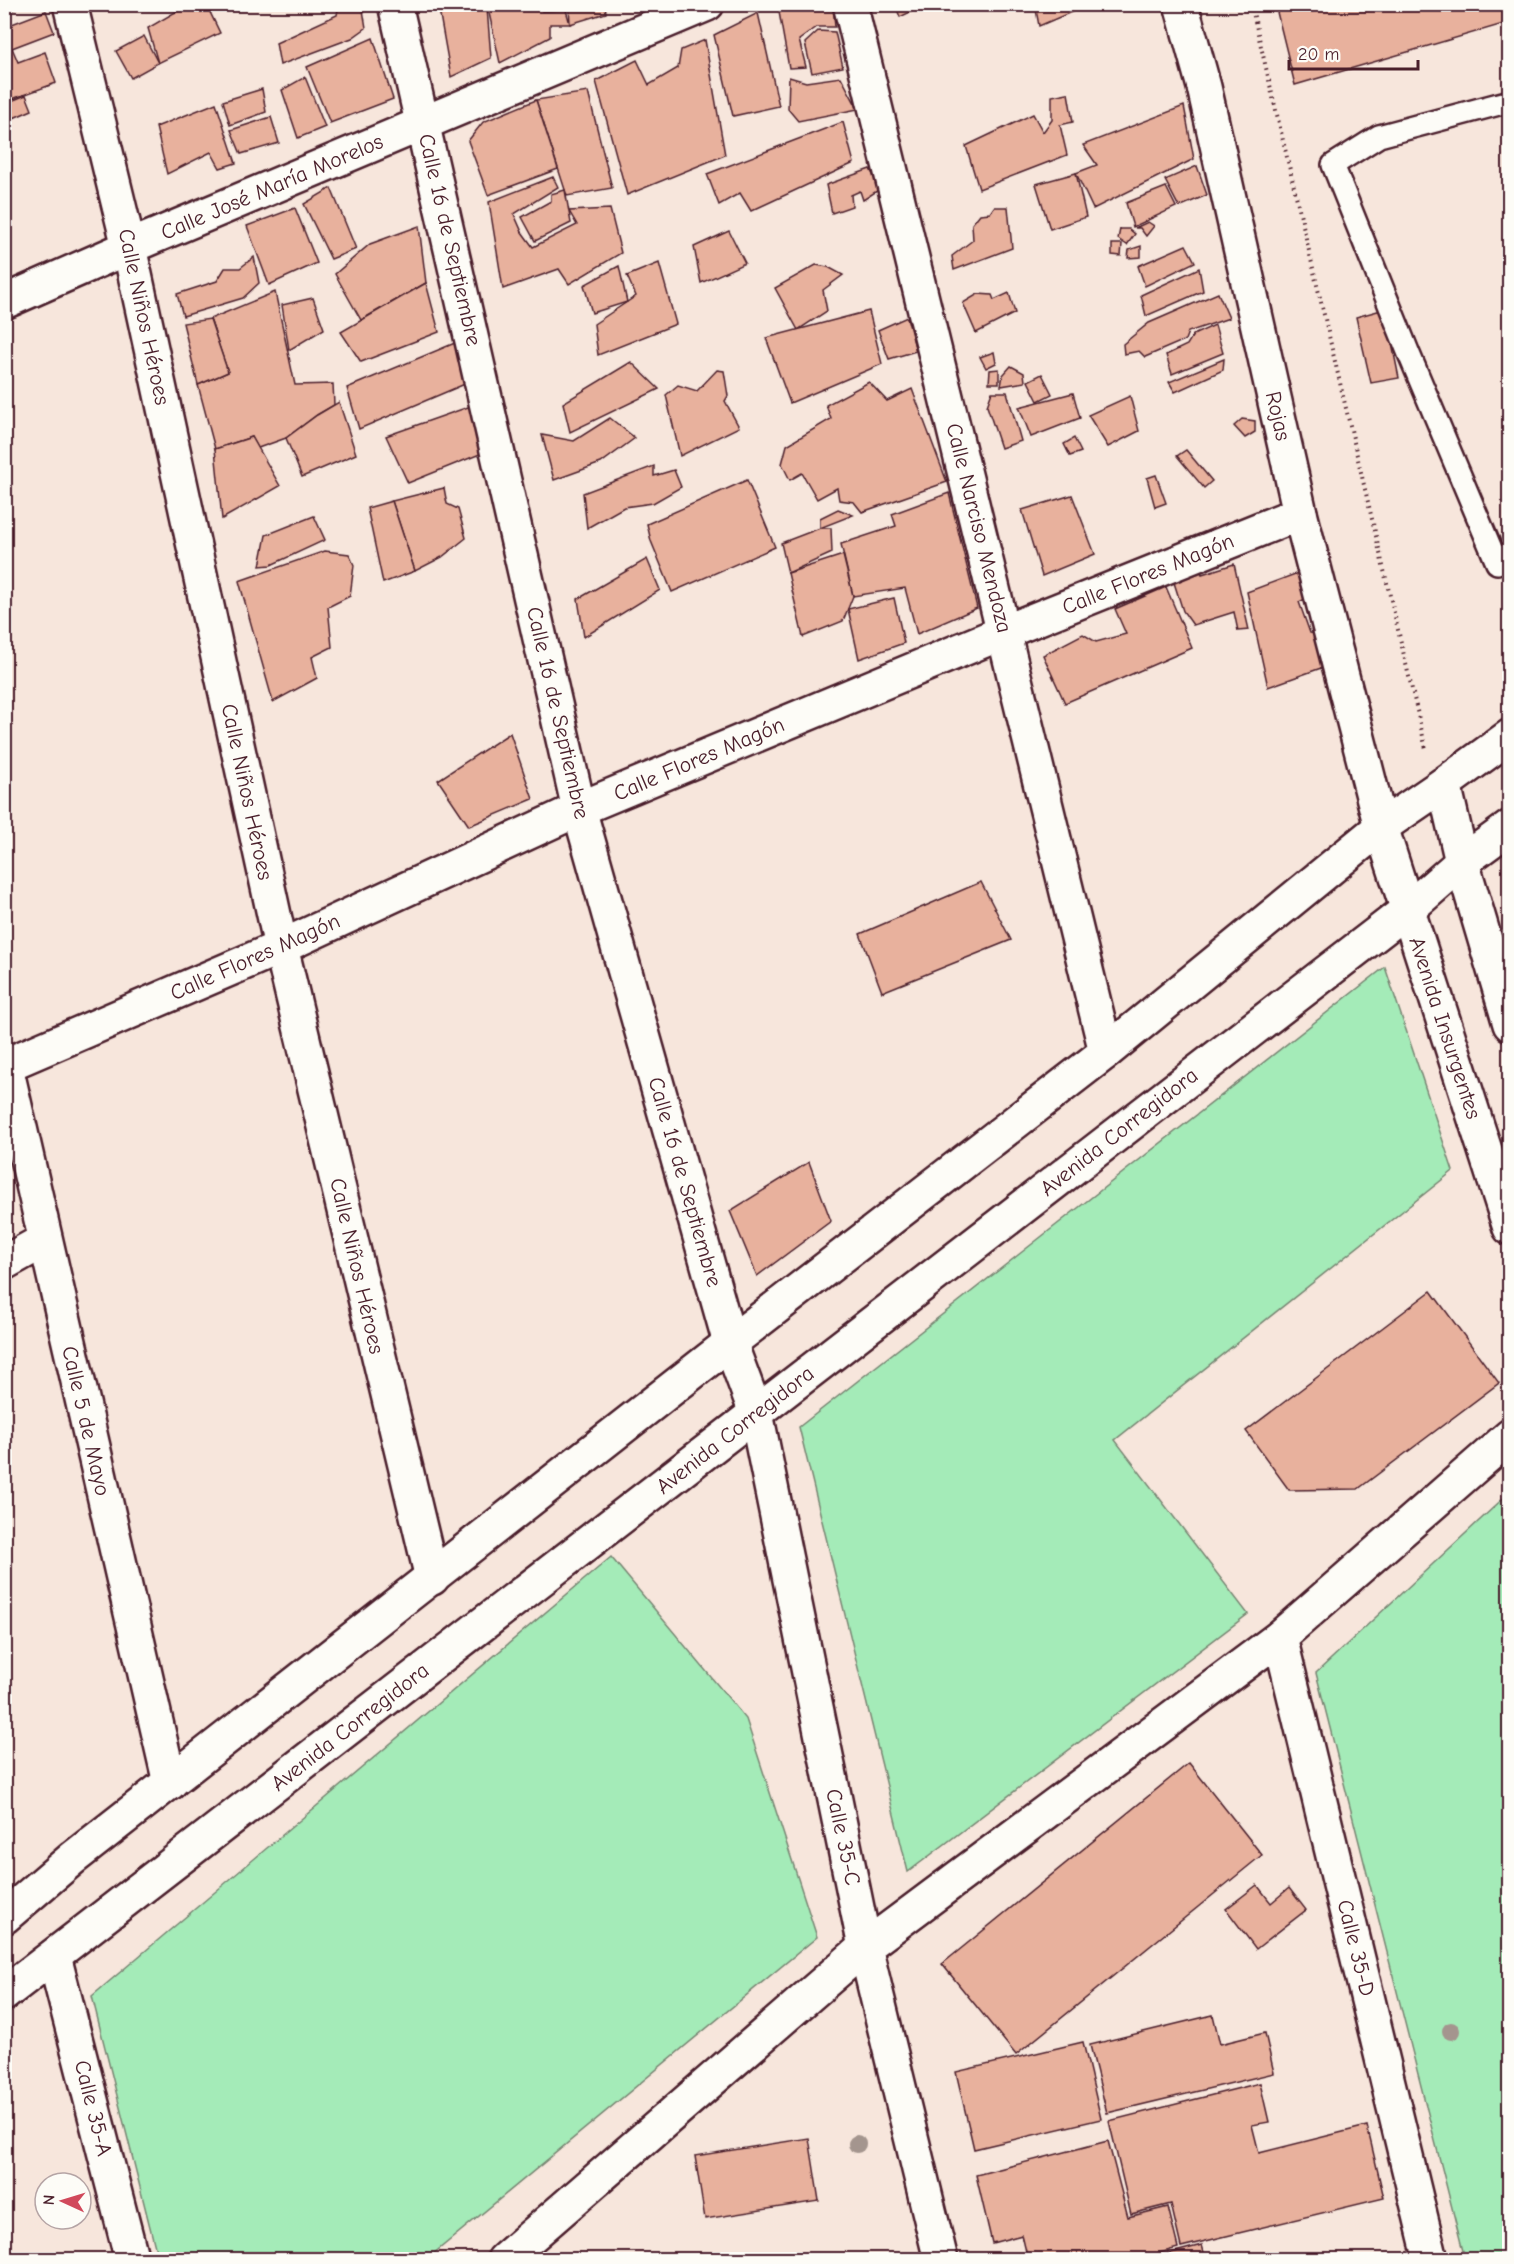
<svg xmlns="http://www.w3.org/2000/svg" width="1514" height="2264" font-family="'Comic Neue',sans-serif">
  <rect width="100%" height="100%" fill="#f7e6dc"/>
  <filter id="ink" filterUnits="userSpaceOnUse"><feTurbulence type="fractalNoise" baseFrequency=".0167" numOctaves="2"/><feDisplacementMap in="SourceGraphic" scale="12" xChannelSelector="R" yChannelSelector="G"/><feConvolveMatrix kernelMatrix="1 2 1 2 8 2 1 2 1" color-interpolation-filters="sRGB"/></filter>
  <g filter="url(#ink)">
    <g fill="#a4ebb8" stroke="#778572" stroke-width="1.5">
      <polygon points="1385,967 1453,1171 1115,1440 1248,1614 908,1872 799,1427"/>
      <polygon points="1509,1493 1509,2259 1465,2259 1316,1673"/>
      <polygon points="611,1557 746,1719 817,1937 427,2259 158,2259 92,1996"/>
    </g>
    <g fill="#e8b19d" stroke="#4a1f2b" stroke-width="1.5">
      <polygon points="4,4 26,4 4,13"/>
      <polygon points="189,4 206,4 220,33 158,63 148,28"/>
      <polygon points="339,4 362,4 366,28 352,38 280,65 276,43 337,15"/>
      <polygon points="438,4 481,4 487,8 491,58 451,77"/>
      <polygon points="487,4 540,4 542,11 566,10 570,24 550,24 550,37 500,63"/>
      <polygon points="569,4 605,4 606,13 570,24"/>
      <polygon points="799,4 833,4 835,27 817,27 799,40 806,67 789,68 779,12"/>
      <polygon points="895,4 927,4 900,17"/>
      <polygon points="1035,4 1090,4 1039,26"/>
      <polygon points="1275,4 1510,4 1510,22 1295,85"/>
      <polygon points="46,11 54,32 12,48 18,62 45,52 56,83 4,102 4,27"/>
      <polygon points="758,13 779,106 733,116 714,35"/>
      <polygon points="818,31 835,32 843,67 812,73 805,43"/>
      <polygon points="144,36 158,63 131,78 116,51"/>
      <polygon points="373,38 393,99 330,123 307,67"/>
      <polygon points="705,40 725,155 627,195 596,81 637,60 649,85 678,68 681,50"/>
      <polygon points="305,77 325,127 298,138 282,90"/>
      <polygon points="789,77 806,82 841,77 858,109 798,121 788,109"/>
      <polygon points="262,89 266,112 230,125 223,101"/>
      <polygon points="588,92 612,188 567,196 536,100"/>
      <polygon points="1068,93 1073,122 1060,125 1067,155 979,189 966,146 1033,114 1043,132 1052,120 1052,96"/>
      <polygon points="26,95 32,110 4,122 4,104"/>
      <polygon points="536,100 558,169 488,195 468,141 483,122"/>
      <polygon points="216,103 236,163 220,168 211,152 167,174 156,127"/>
      <polygon points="1184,106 1194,159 1093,209 1076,173 1097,165 1083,145"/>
      <polygon points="271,117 279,143 241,154 231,130"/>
      <polygon points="843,122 854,163 751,211 740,193 719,205 707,174"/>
      <polygon points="1197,166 1207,195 1179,207 1165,180"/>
      <polygon points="870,169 880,189 863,200 860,191 851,195 852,206 832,213 826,185"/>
      <polygon points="1076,173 1086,217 1050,229 1036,184"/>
      <polygon points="553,177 558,187 514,214 522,232 533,247 577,225 569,211 610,209 621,253 569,284 559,269 503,289 489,202"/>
      <polygon points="1166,187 1176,207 1133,227 1126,203"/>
      <polygon points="331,188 356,249 331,259 304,204"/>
      <polygon points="565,190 571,223 535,241 522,217 551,201 551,194"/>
      <polygon points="994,207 1008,207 1012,248 954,270 952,256 973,240 972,224 980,214 990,213"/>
      <polygon points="295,208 317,263 269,285 247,226"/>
      <polygon points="1148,222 1154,226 1146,236 1140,228 1135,228"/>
      <polygon points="419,226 426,283 361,320 335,274 370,244"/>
      <polygon points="1120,229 1129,229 1135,234 1127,245 1118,239"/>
      <polygon points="729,231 745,263 701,283 694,247"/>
      <polygon points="1112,244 1122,244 1121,256 1112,255"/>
      <polygon points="1186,245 1195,262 1145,286 1138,266"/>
      <polygon points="1141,246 1141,257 1128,258 1129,250"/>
      <polygon points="254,257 259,283 243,298 183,316 177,294 217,281 225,268 240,268"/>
      <polygon points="659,263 676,324 598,355 594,324 636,296 627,276"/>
      <polygon points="816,265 828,267 843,275 823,290 827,311 798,330 775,288"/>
      <polygon points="619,266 627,302 592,313 584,285"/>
      <polygon points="1199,268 1203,291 1146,316 1141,295"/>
      <polygon points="426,283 439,332 361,362 341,332"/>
      <polygon points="275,292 295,385 333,384 334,405 317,415 286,438 258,448 252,437 215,449 198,385 228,372 210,319"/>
      <polygon points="1009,293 1015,313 976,333 963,303 978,294 992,295 994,300"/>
      <polygon points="1218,293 1229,318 1188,332 1185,340 1145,357 1139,351 1124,354 1123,344 1149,323"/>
      <polygon points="313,298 324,329 289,350 282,305"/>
      <polygon points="1385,309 1399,378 1371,383 1356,317"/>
      <polygon points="869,311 882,364 790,403 766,338"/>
      <polygon points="907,317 916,351 889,359 878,330"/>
      <polygon points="210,319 228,372 198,385 183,323"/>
      <polygon points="1215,325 1223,353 1172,374 1166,355 1187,345 1193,335"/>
      <polygon points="462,340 472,381 359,429 347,388"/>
      <polygon points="994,352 996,363 986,368 980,357"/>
      <polygon points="1224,359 1223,370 1175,392 1169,382"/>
      <polygon points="631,362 659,389 570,432 563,403"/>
      <polygon points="1011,366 1024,373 1025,382 1001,386 1003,375"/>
      <polygon points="999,369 999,383 989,383 990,370"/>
      <polygon points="717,370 724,371 728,396 725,401 739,427 680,456 666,395 678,385 697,391"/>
      <polygon points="1042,374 1052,394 1038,401 1028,381"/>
      <polygon points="869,382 887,401 912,389 947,482 862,512 854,502 839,500 837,488 817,499 802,473 790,480 782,464 787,445 831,419 826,405"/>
      <polygon points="992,392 1007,392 1021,441 1001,448 987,406"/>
      <polygon points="1073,393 1080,418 1031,437 1019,407"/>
      <polygon points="1130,396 1139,431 1108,447 1088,415"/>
      <polygon points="339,402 356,454 302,477 286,438 317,415"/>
      <polygon points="471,406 480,454 408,483 386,436"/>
      <polygon points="610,418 635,438 601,463 554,480 542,435 574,441"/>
      <polygon points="1242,419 1255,421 1255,432 1245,438 1234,426"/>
      <polygon points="252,437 280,486 222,519 215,449"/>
      <polygon points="1074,438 1081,452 1070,456 1064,444"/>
      <polygon points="1186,450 1212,481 1204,488 1177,456"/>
      <polygon points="654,466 654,476 674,470 681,487 653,503 624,507 587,528 583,493"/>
      <polygon points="1156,475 1166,503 1155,507 1147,478"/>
      <polygon points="747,480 775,547 672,592 651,541 647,524"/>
      <polygon points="444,488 447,504 458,509 466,538 442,557 415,571 392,501"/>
      <polygon points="949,493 977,608 917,634 905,588 853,596 841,544 896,526 892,514"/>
      <polygon points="1072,495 1095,554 1042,576 1022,510"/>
      <polygon points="392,501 415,571 383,583 367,508"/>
      <polygon points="838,509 853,515 820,528 820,518"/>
      <polygon points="314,516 325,540 271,565 260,566 266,535"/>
      <polygon points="820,528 831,528 832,553 788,573 781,543"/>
      <polygon points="325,551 349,554 354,565 350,596 328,607 332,647 312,657 317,678 273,702 239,581"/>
      <polygon points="843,555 853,596 843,621 803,637 788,573"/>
      <polygon points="647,559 660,590 584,637 578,599"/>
      <polygon points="1196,560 1202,574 1234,564 1249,630 1238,631 1234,612 1193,625 1183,611 1171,573"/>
      <polygon points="1306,570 1312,596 1299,602 1310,633 1321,634 1335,663 1268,687 1247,592"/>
      <polygon points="1166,587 1192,648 1065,703 1043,655 1083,634 1096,642 1126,634 1115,609"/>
      <polygon points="894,598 904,643 859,659 848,609"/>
      <polygon points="510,733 533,799 469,826 438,780"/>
      <polygon points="981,882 1011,940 882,992 860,934"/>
      <polygon points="809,1162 831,1221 757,1276 730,1211"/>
      <polygon points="1431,1291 1499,1383 1358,1489 1289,1490 1246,1431"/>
      <polygon points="1189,1763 1262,1855 1016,2055 942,1964"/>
      <polygon points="1257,1885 1271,1903 1289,1888 1306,1910 1256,1949 1226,1909"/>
      <polygon points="1213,2015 1220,2044 1265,2033 1274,2073 1107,2113 1090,2045"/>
      <polygon points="1083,2042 1101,2119 974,2149 956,2072"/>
      <polygon points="1260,2083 1269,2122 1252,2125 1259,2153 1367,2126 1384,2198 1181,2247 1171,2204 1131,2214 1109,2121"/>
      <polygon points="809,2138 819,2201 705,2219 695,2156"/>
      <polygon points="1108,2141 1128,2217 1168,2207 1178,2248 1134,2260 1028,2260 1022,2235 992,2243 976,2175"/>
      <polygon points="1202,2245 1206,2260 1144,2260"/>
    </g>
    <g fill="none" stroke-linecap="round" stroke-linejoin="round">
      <g stroke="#4a1f2b" stroke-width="26">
        <polyline id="lane" points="1510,101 1379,136 1333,165 1409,354 1497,563 1510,553"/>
      </g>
      <g stroke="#4a1f2b" stroke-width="38">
        <g id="street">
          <polyline points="70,4 129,247 281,947 432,1578"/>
          <polyline points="395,4 579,809 730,1343 756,1413 865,1947 941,2260"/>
          <polyline points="850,4 1106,1052"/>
          <polyline points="1181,4 1204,87 1300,513 1381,827"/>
          <polyline points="4,302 129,247 707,4"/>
          <polyline points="4,1058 170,1783"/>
          <polyline points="6,1065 281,947 579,809 1004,632 1300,513"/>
          <polyline points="4,1263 45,1240"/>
          <polyline points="1280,1637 1431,2260"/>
          <polyline points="54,1956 132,2260"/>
          <polyline points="504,2260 865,1947 1280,1637 1510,1436"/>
        </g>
      </g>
      <g stroke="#4a1f2b" stroke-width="38">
        <g id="secondary">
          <polyline points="1444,784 1462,862 1510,1024"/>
          <polyline points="1381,827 1510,1228"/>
          <polyline points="4,1917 73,1858 730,1343 1106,1052 1381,827 1444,784 1510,736"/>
          <polyline points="4,1994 1406,911 1462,862 1510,827"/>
        </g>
      </g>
      <polyline stroke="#4a1f2b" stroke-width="4" stroke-dasharray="1.5 4.5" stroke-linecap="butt" points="1251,4 1426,749"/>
      <use href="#lane" stroke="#fdfcf7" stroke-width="21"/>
      <use href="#street" stroke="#fdfcf7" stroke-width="33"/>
      <use href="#secondary" stroke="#fdfcf7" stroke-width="33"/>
    </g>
    <g fill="#a4958e">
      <circle cx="1451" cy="2031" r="9"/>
      <circle cx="857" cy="2144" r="9"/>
    </g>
  </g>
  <g text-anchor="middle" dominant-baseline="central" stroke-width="4.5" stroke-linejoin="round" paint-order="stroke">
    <g font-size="22" fill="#4a1f2b" stroke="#fdfcf7">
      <text transform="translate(272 187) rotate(-23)">Calle José María Morelos</text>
      <text transform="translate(450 240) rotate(77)">Calle 16 de Septiembre</text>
      <text transform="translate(144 317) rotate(78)">Calle Niños Héroes</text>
      <text transform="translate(1278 416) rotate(77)">Rojas</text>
      <text transform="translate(979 528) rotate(76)">Calle Narciso Mendoza</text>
      <text transform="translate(1148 574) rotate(-22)">Calle Flores Magón</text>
      <text transform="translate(558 713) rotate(77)">Calle 16 de Septiembre</text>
      <text transform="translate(699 759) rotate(-23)">Calle Flores Magón</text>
      <text transform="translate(247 792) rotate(78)">Calle Niños Héroes</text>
      <text transform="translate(255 957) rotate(-24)">Calle Flores Magón</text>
      <text transform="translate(1445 1028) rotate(72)">Avenida Insurgentes</text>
      <text transform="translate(1119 1132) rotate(-38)">Avenida Corregidora</text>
      <text transform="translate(685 1182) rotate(74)">Calle 16 de Septiembre</text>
      <text transform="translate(357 1266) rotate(77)">Calle Niños Héroes</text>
      <text transform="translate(86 1421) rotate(77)">Calle 5 de Mayo</text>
      <text transform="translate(735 1430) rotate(-38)">Avenida Corregidora</text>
      <text transform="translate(350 1727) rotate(-38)">Avenida Corregidora</text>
      <text transform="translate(843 1837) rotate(78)">Calle 35-C</text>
      <text transform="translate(1356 1948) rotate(76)">Calle 35-D</text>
      <text transform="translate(93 2108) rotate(76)">Calle 35-A</text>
    </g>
  </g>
  <rect width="1514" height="2264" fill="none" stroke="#fdfcf7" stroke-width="24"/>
  <rect x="12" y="12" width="1490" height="2240" fill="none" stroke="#4a1f2b" stroke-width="2" filter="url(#ink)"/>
  <g transform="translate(63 2201) rotate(274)"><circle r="28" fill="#fdfcf7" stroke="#b5a4a5" stroke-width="1.5"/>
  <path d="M0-4.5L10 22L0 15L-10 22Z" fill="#d1495b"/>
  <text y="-9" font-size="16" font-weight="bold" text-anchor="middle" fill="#4a1f2b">N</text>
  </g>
  <path d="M1289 60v9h129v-9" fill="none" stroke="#4a1f2b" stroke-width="3"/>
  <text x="1298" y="60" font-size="18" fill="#4a1f2b" stroke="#fdfcf7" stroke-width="4.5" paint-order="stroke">20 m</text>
</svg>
